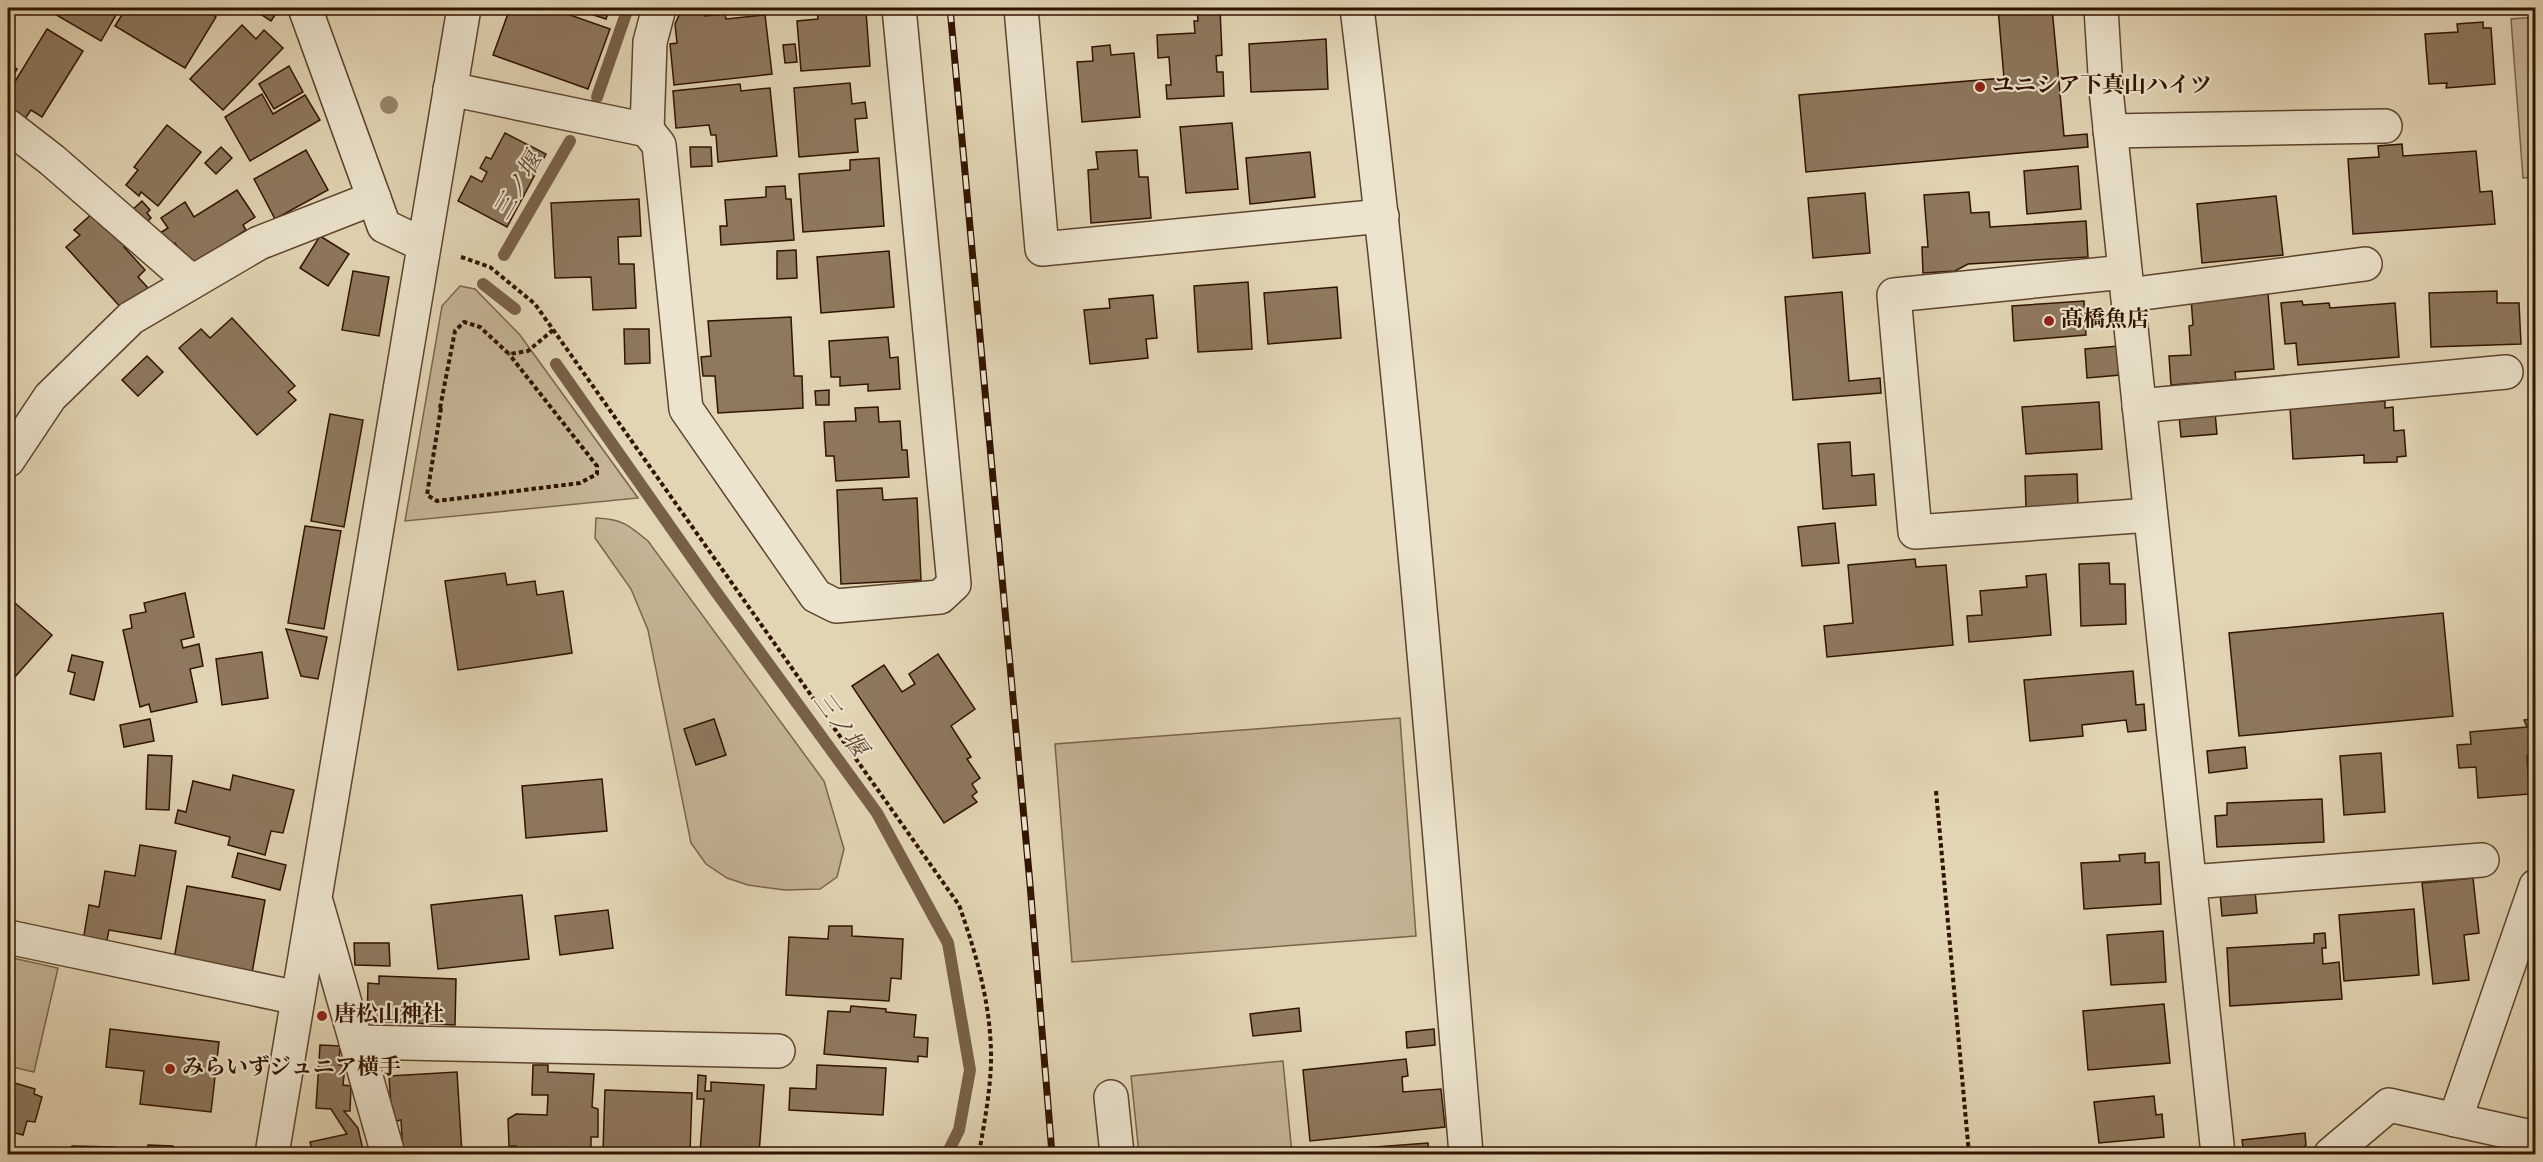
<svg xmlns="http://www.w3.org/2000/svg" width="2543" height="1162" font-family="'Sorts Mill Goudy','Noto Serif JP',serif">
  <rect width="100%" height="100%" fill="#e2d5b4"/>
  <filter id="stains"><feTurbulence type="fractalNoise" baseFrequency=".00333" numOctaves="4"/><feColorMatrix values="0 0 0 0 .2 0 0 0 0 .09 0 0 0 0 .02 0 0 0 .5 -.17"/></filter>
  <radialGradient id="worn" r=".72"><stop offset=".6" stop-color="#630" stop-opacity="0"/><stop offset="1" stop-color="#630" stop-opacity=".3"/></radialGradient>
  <g fill="#c4b495" stroke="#7b644a" stroke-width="1.5">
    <polygon points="2535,17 2535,177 2523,178 2511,19"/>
    <polygon points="460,286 475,289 520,335 638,498 405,521 442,306"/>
    <path d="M 596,518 C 622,519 629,525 648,541 L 824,781 L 844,849 L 837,877 L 820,889 L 785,890 L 748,885 L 727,878 L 706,864 L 691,843 L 648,630 L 631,589 L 595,538 Z"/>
    <polygon points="1400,718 1416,936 1072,962 1055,744"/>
    <polygon points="8,957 58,968 34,1072 8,1066"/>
    <polygon points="1283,1061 1292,1154 1139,1154 1131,1076"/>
  </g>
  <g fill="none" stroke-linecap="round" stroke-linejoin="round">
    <g stroke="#786047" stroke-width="12">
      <polyline points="597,97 628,8"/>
      <polyline points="504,255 570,141"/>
      <polyline points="483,284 515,309"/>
      <polyline points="556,364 714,589 877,813 948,943 970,1070 959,1130 947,1154"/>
    </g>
  </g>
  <g fill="#8e785e" stroke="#321300" stroke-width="1.5">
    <polygon points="50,8 120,8 101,41 48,10"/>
    <polygon points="126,8 215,8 212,14 216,17 185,68 115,26"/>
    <polygon points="251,8 280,8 271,21"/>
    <polygon points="510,8 550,8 610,29 588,89 493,55"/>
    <polygon points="572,8 610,8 606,19"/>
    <polygon points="704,8 705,16 725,14 726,19 765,15 772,74 674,85 670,44 677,43 675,24 682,9"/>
    <polygon points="817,8 834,8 835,13 866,11 870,66 801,71 797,21 818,19"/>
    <polygon points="1197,8 1220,8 1222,55 1216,56 1217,72 1223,72 1224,96 1167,99 1166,85 1171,85 1169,57 1158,58 1157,35 1195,33 1194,21 1198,21"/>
    <polygon points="1998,8 2052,8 2064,136 2087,134 2088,147 1806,172 1799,95 2004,78"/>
    <polygon points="2483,22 2483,28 2491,28 2495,84 2446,88 2447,83 2429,84 2425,34 2458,32 2457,24"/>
    <polygon points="242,25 256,39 264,30 283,48 223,110 190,79"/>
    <polygon points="47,29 83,51 42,117 31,110 24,120 8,110 8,93"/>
    <polygon points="1326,39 1328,89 1251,92 1249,44"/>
    <polygon points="795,44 797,62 785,63 783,45"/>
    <polygon points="1110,45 1111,55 1134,53 1140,117 1082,122 1077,62 1093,61 1092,47"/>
    <polygon points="8,63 17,69 8,84"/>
    <polygon points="289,66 303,92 274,109 259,84"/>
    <polygon points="850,83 852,104 865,102 867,118 855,119 858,152 799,157 794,88"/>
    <polygon points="740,84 741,91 770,88 777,156 718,162 716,135 711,135 709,125 676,128 673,91"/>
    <polygon points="262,94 273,114 305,95 320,120 250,161 225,117"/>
    <polygon points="1232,123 1238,189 1186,193 1180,127"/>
    <polygon points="167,125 201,152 158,206 141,192 139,196 126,185 138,170 134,167"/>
    <polygon points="505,133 546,154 507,227 458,201 471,176 482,182 487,172 480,168 486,157 491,159"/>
    <polygon points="2402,144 2403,156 2476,151 2480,192 2492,191 2495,224 2353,234 2348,159 2379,157 2378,146"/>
    <polygon points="221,147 232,158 216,174 205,163"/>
    <polygon points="690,147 711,147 712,166 691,167"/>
    <polygon points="306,150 328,190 275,219 254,179"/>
    <polygon points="1137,150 1139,177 1148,177 1151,218 1091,223 1088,170 1098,169 1096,152"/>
    <polygon points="1310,152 1315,197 1250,204 1246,158"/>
    <polygon points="879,158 884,226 803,232 799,174 850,170 850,160"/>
    <polygon points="2078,166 2081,209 2027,214 2024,171"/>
    <polygon points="785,186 786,199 791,199 794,240 721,245 720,226 727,226 725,200 766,197 766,187"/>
    <polygon points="237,190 255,217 243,225 246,230 190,266 175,243 169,246 160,233 168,228 161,218 185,202 194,217"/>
    <polygon points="1969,192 1971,213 1989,212 1990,227 2086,221 2088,257 1968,264 1955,271 1923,273 1922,247 1928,247 1924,195"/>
    <polygon points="1865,193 1870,253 1813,258 1808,198"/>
    <polygon points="2276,196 2283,255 2202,263 2197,204"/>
    <polygon points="639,199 641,236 618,237 619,264 634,264 636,308 593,310 591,277 555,278 551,203"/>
    <polygon points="142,201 150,210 147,213 151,218 144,225 131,211"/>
    <polygon points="94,212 130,242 124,247 145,270 138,277 149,289 124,311 66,247 80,235 74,230"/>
    <polygon points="320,236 349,254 328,286 300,268"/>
    <polygon points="796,250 797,278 777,279 777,251"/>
    <polygon points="889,251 894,307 821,313 817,257"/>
    <polygon points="353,271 389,277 379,336 342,330"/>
    <polygon points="1248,282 1252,349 1198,352 1194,286"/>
    <polygon points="1337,287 1341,338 1268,344 1264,293"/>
    <polygon points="2497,291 2497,303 2519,303 2521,344 2431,347 2429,293"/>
    <polygon points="1842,292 1849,381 1880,378 1881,393 1793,400 1785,297"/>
    <polygon points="2268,293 2274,369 2235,372 2236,380 2171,385 2169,356 2191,355 2189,326 2193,325 2191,298"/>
    <polygon points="1153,295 1157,338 1146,339 1148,358 1090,364 1084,310 1110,308 1109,299"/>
    <polygon points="2084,301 2086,335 2014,341 2012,306"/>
    <polygon points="2302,301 2303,305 2329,303 2330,308 2395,303 2399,357 2298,365 2296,343 2285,344 2281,303"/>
    <polygon points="791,317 794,376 802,376 803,408 718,413 715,376 703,376 701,357 711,356 708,321"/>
    <polygon points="232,318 295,386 288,392 296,400 257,435 179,348 201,329 210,338"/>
    <polygon points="624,329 649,329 650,363 625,364"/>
    <polygon points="888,337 890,358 898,357 900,389 868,391 868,384 840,386 840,377 831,377 829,341"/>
    <polygon points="2118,346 2120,375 2087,378 2085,349"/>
    <polygon points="147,356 163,372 138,396 122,380"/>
    <polygon points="829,390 829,405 816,405 815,391"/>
    <polygon points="2385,401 2385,408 2393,407 2394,431 2404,430 2406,456 2397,457 2397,462 2364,463 2364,455 2293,459 2290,407"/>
    <polygon points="2099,402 2102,449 2026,454 2022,407"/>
    <polygon points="878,407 879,422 900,421 902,450 907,450 909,477 836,481 834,456 826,456 824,422 856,421 855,408"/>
    <polygon points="2215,412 2217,434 2181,437 2179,415"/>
    <polygon points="330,414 363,420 344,527 311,521"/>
    <polygon points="1850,442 1852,476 1874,474 1876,505 1823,509 1818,444"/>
    <polygon points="2077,474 2078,505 2026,507 2025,476"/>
    <polygon points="882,488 883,500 917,498 921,580 841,584 837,490"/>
    <polygon points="1835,523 1839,563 1802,566 1798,527"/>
    <polygon points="305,526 341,531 324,629 288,623"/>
    <polygon points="1915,559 1916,567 1946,565 1953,645 1827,657 1824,626 1853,623 1848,565"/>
    <polygon points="2109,563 2110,584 2125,584 2126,624 2081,626 2079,564"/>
    <polygon points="505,573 507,585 535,581 537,595 563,591 572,653 458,670 445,581"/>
    <polygon points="2046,574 2051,635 1969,642 1967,616 1982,615 1980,591 2027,587 2026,576"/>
    <polygon points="185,593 194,637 181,640 183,648 199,644 203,666 190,669 197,702 151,712 149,704 140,707 123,630 132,628 130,615 146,612 144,603"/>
    <polygon points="8,597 52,635 14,678 8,673"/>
    <polygon points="2443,613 2453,716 2239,736 2229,633"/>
    <polygon points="286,629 327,637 318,679 301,676"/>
    <polygon points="262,652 268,698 222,705 216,659"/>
    <polygon points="938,654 975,709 951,726 971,757 967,759 980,778 972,784 977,792 972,796 977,802 944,823 852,686 884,665 902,692 915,684 909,674"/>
    <polygon points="72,655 103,662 94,700 70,694 75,673 68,671"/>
    <polygon points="2133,671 2136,705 2144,704 2146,730 2128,732 2126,720 2082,725 2083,736 2030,741 2024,680"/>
    <polygon points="2536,718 2536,755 2527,756 2529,794 2478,798 2476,767 2459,768 2457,745 2471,744 2470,732 2527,727 2524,720"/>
    <polygon points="150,719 154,741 124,747 120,725"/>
    <polygon points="714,719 726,755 696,765 684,729"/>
    <polygon points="2245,747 2247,768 2209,773 2207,751"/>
    <polygon points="2381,753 2385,812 2344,815 2340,756"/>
    <polygon points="148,755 172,756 169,810 146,809"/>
    <polygon points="233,775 294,790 283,833 271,831 265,855 228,845 230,837 175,823 178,810 186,812 193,781 230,790"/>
    <polygon points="602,779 607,831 526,838 522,786"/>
    <polygon points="2322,799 2324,842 2217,847 2215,816 2227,815 2227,803"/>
    <polygon points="140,845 176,851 161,939 109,930 106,945 83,941 89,905 99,907 105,871 135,876"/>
    <polygon points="238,853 286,865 280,890 232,877"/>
    <polygon points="2145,853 2145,863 2159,862 2161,904 2084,909 2081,863 2120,861 2119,855"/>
    <polygon points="2473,878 2479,933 2464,935 2469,980 2433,984 2422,883"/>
    <polygon points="187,886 265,900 252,973 174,959"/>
    <polygon points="2255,890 2257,913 2222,916 2220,893"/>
    <polygon points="522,895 529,959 438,969 431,905"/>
    <polygon points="2414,909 2419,975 2344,981 2339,915"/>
    <polygon points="608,910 613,948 560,955 555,916"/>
    <polygon points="829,926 852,926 852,936 903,939 901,979 891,978 889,1001 786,995 789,937 828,939"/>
    <polygon points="2163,931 2166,982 2111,985 2107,935"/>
    <polygon points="2325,933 2326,948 2322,948 2323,964 2339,962 2342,999 2230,1006 2227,948 2314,943 2314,934"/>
    <polygon points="354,943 389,943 390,966 355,965"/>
    <polygon points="379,976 456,979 455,1025 367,1021 368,983 379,984"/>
    <polygon points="2164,1004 2170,1063 2088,1070 2083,1011"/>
    <polygon points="851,1006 886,1009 886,1012 916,1015 914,1037 928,1038 927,1057 918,1056 918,1062 824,1054 828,1011 850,1012"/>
    <polygon points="1299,1008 1301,1031 1253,1036 1250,1014"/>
    <polygon points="110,1029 219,1042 211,1112 140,1104 144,1071 106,1067"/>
    <polygon points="1434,1029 1435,1045 1407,1048 1406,1032"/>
    <polygon points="320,1045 340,1046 339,1065 345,1065 343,1085 351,1086 350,1111 344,1111 358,1128 364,1154 313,1154 310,1142 347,1134 331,1109 316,1108"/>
    <polygon points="1406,1059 1408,1076 1402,1077 1403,1092 1441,1089 1445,1127 1310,1141 1303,1070"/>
    <polygon points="533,1065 548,1065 548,1072 594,1074 592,1107 598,1109 598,1137 591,1137 591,1150 515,1151 516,1146 509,1146 508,1119 516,1114 547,1115 548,1095 532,1095"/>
    <polygon points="817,1065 886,1068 883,1115 789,1110 790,1088 816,1089"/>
    <polygon points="457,1072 462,1154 403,1154 401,1120 392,1122 389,1076"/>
    <polygon points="698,1075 706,1076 705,1091 711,1091 711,1082 764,1085 759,1154 700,1153 704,1099 697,1099"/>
    <polygon points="8,1081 35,1089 34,1094 42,1097 35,1122 27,1121 23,1135 8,1131"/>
    <polygon points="605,1090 692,1093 690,1153 603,1151"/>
    <polygon points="2154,1096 2156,1115 2162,1114 2164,1137 2099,1143 2094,1102"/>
    <polygon points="2305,1133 2306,1145 2295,1154 2244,1154 2242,1140"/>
    <polygon points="1428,1143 1429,1154 1308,1154 1308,1152"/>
    <polygon points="148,1145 173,1146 173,1151 212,1152 212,1154 147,1154"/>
    <polygon points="72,1146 114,1147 114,1154 71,1154"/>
  </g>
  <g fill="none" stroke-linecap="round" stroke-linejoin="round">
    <g stroke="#5e442d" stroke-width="36">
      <g id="minor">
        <polyline points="305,8 384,226 424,245"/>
        <polyline points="1021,8 1042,249 1382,216"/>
        <path d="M 1357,8 C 1404,389 1435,772 1466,1154"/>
        <polyline points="2101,8 2106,90 2218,1154"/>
        <polyline points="450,89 647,130 659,145 686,409 816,596 836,606 940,597 954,584 899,8"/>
        <polyline points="8,126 52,160 192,282"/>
        <polyline points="647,130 650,42 659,8"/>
        <polyline points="2110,131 2385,126"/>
        <polyline points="2125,272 1894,295 1915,532 2150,515"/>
        <polyline points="2128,295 2365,264"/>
        <polyline points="2139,406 2506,372"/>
        <polyline points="8,460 50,397 131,318 259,243 374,198"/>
        <polyline points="2190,882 2482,860"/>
        <polyline points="317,905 388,1154"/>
        <polyline points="8,937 298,998"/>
        <polyline points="356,1042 778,1051"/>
        <polyline points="1111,1097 1117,1154"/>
        <polyline points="2455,1120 2536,886"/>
        <polyline points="272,1154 464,8"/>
        <polyline points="2331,1154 2389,1105 2536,1138"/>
      </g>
    </g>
    <g stroke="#321300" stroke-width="4" stroke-dasharray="4.5 3" stroke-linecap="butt">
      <path d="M 461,257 L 490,267 L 535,304 L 959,905 C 977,956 992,1008 991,1063 C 990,1094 984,1124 979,1154"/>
      <polyline points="440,408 455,331 464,322 480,327 509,354 528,351 553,330"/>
      <polyline points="441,408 427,495 437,501 580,483 597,474 597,466 509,354"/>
      <polyline points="1936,791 1969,1154"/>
    </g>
    <use href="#minor" stroke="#ece4ce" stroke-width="33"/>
    <g stroke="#321300" stroke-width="7">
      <polyline id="rail" points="950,8 1030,884 1052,1154"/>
    </g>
    <use href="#rail" stroke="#ece4ce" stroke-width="4.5" stroke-dasharray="14" stroke-linecap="butt"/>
  </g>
  <circle fill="#99856a" cx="389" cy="105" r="9"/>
  <g fill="#8f2418" stroke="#ece4ce" stroke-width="2">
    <circle cx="1980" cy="87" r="6"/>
    <circle cx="2049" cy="321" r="6"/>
    <circle cx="322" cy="1016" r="6"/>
    <circle cx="170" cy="1069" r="6"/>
  </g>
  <g text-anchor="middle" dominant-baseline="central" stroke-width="4.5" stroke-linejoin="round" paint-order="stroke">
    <g font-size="22" font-weight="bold" fill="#321300" stroke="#ece4ce" text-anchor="start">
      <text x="1992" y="87">ユニシア下真山ハイツ</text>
      <text x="2061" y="321">髙橋魚店</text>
      <text x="334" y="1016">唐松山神社</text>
      <text x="182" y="1069">みらいずジュニア横手</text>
    </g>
    <g font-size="24" font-style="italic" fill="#604630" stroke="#ece4ce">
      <text transform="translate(519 187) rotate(-60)">三ノ堰</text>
      <text transform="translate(839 725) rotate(54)">三ノ堰</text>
    </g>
  </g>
  <rect width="2543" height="1162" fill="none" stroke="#e2d5b4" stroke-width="30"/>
  <rect x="9" y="9" width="2525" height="1144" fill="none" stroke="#321300" stroke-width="3"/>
  <rect x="15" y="15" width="2513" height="1132" fill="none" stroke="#321300" stroke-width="1.5"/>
  <rect width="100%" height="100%" filter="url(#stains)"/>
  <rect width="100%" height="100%" fill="url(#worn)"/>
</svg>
